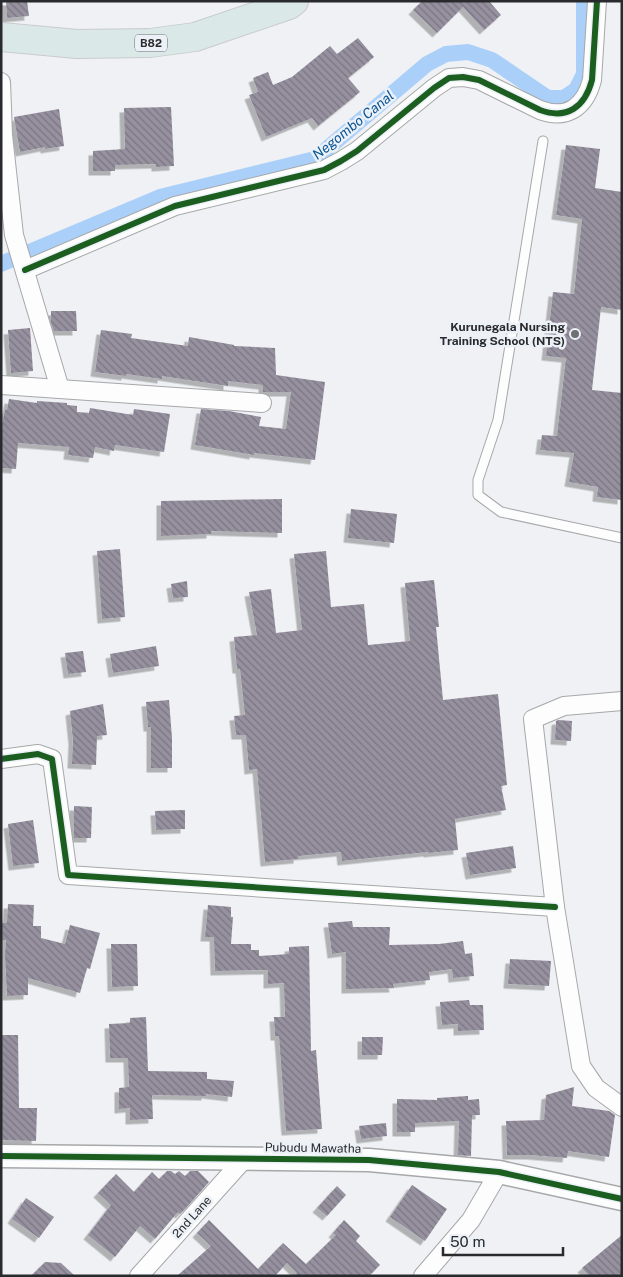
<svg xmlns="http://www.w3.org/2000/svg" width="623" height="1277" font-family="'Public Sans',sans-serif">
  <defs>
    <pattern id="building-back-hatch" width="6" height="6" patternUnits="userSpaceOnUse" patternTransform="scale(1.25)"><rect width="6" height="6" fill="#96909f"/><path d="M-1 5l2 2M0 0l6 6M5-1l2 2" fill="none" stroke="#7a7682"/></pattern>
    <filter id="shadow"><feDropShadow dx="-4.5" dy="4.5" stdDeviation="0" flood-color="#0004"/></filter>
  </defs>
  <rect width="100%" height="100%" fill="#eff1f4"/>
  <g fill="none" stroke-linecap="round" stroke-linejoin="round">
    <polyline stroke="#aad0fa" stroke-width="16" points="1,264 160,197 315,159 427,64 446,54 468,52 492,60 548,98 564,98 576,90 584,74 584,1"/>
  </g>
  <g fill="url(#building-back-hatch)" filter="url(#shadow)">
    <polygon points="6,1 27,1 29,16 7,18"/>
    <polygon points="422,1 489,1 501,15 484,30 463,7 437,33 413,10"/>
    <polygon points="358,38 374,57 348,78 360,92 318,126 312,118 266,137 249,95 258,92 253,78 268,72 273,85 292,77 330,46 337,54"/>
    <polygon points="171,107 174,166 156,167 156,164 115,165 115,171 93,171 93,151 125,149 124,108"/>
    <polygon points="59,109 64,146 45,149 45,147 20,152 14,117"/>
    <polygon points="566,145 600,149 595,188 622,192 622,310 601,307 592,390 622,393 622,500 597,497 598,487 569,482 574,453 540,450 542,435 557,436 566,358 546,356 553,292 574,294 582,219 556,215"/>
    <polygon points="51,311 76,311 77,331 54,331 51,323"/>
    <polygon points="30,328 33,371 11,373 8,330"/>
    <polygon points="101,330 132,334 131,338 188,346 189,337 234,345 234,346 275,348 276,375 325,382 315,460 254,453 254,455 195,445 201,409 229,411 261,417 259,426 286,429 291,392 263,392 263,385 228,381 228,386 162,376 162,379 126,374 126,376 95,372"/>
    <polygon points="9,399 37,403 37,401 67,403 67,405 77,406 77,412 89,413 90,408 133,415 134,409 170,414 164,452 115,445 114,451 95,447 93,458 68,455 69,447 18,443 16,469 1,468 1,429 5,410 7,410"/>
    <polygon points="282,499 282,533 211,531 211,534 161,536 161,501"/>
    <polygon points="351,509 397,514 394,543 348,538"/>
    <polygon points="120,549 125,617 102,619 97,551"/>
    <polygon points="326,551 331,607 364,604 368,645 410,641 405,583 434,580 439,627 436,627 443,700 498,694 507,785 501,786 506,810 455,819 458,850 428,853 428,852 342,861 341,852 298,856 298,859 265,862 257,769 249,770 246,735 236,735 234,716 245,715 240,669 237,669 234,637 257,635 249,592 271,589 276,633 302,630 294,554"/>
    <polygon points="187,581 188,597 173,598 171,584"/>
    <polygon points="156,646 159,666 113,673 110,654"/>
    <polygon points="83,651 86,672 68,674 65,653"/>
    <polygon points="169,700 172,738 172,768 151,768 151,727 148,727 146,702"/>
    <polygon points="103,704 107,735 97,736 96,765 72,764 73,740 70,711"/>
    <polygon points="558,720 572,721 571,741 555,740 556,721"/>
    <polygon points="74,806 92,807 91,838 74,838"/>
    <polygon points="185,810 185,829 156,830 155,811"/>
    <polygon points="33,820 39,863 13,866 8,824"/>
    <polygon points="513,846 516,868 470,875 466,853"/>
    <polygon points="8,904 34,905 33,926 41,926 41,938 65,944 70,925 100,933 90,969 87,968 80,993 28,978 28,995 7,996 5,955 6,940 1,940 1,923 7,923"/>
    <polygon points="208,905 231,907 231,917 233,917 231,944 251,944 251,950 259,950 259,956 289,954 289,947 309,946 311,1051 316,1050 322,1129 286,1131 279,1036 275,1036 274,1017 285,1017 284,983 268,984 268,970 215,971 214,937 205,937"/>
    <polygon points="352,921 353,927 390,927 389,945 439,944 463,941 465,954 472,953 474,976 453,978 452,969 429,972 430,980 393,984 394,988 346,989 346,952 332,954 328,923"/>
    <polygon points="111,944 137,944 138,986 112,987"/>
    <polygon points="510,959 551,961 549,986 508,984"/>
    <polygon points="469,1000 470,1005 483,1005 484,1030 458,1031 458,1024 442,1025 440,1002"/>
    <polygon points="146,1017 148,1071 207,1072 207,1079 234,1081 232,1097 206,1094 206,1096 152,1095 153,1119 130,1120 130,1108 119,1109 119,1088 129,1087 128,1058 110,1058 109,1024 130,1023 130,1018"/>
    <polygon points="1,1035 18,1035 19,1108 37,1108 36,1141 1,1140"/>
    <polygon points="362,1037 383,1037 382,1055 362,1055"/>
    <polygon points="574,1087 572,1106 609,1111 615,1115 609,1157 568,1151 567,1158 531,1155 507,1155 506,1121 544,1120 546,1095"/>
    <polygon points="468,1096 468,1100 479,1099 480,1115 472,1115 471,1156 458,1155 459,1121 415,1123 415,1132 397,1132 397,1099 437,1100 437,1098"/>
    <polygon points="386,1123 387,1136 361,1139 359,1126"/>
    <polygon points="167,1171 171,1171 175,1174 179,1171 185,1176 190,1171 198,1171 209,1182 187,1207 180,1214 178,1212 155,1239 140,1226 115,1257 88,1235 111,1205 98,1193 116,1174 134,1192 152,1172 159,1179"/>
    <polygon points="412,1185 447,1209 425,1241 390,1217"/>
    <polygon points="337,1186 346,1195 327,1216 317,1208"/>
    <polygon points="26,1198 54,1217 39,1238 12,1219"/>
    <polygon points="209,1220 258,1269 283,1243 306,1264 336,1235 333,1233 344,1220 360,1236 356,1241 380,1265 369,1276 294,1276 297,1273 287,1263 275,1276 177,1276 211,1246 197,1233"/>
    <polygon points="622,1235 622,1276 589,1276 582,1268"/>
    <polygon points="45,1262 61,1263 75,1276 31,1276"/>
  </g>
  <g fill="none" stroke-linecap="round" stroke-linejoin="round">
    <g stroke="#a6a8aa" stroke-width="11">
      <polyline id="service" points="543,141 498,420 478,480 478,495 501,512 622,538"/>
    </g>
    <g stroke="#a6a8aa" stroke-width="20">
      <g id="minor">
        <polyline points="1,82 3,135 14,235 60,389"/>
        <path d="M 25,270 L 175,206 L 324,170 L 341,161 L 357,151 L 434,88 L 449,78 L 463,77 L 479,80 L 540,110 C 567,120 585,107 592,80 L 597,1"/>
        <polyline points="1,385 262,403"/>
        <polyline points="622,701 564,706 533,719 555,907 581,1066 596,1088 622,1107"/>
        <polyline points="1,759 38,754 52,759 68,875 555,907"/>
        <polyline points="139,1276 245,1158"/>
        <polyline points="423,1276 471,1220 499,1172"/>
      </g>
    </g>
    <g stroke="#a6a8aa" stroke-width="25">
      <polyline id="tertiary" points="1,1156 369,1160 499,1172 622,1199"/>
    </g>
    <g stroke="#cacbcd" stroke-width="30">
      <polyline id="primary" points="1,37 77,44 150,43 195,37 289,5 294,1"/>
    </g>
    <use href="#service" stroke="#fdfdfd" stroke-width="9"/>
    <use href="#minor" stroke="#fdfdfd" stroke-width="18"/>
    <use href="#tertiary" stroke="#fdfdfd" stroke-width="22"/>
    <use href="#primary" stroke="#dae8e7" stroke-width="28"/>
    <g stroke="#ecf0f7" stroke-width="9">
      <g id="cycleway">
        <path d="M 25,270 L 175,206 L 324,170 L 341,161 L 357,151 L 434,88 L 449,78 L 463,77 L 479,80 L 540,110 C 567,120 585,107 592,80 L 597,1"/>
        <polyline points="1,759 38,754 52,759 68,875 555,907"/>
        <polyline points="1,1156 369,1160 499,1172 622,1199"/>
      </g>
    </g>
    <use href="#cycleway" stroke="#1b5e20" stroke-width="6"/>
  </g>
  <circle fill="#6e7073" stroke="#ecf0f7" stroke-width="2" cx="575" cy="334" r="5"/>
  <g text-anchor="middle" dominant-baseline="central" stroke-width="5" stroke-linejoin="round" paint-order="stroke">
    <rect fill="#ecf0f7" stroke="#64656a" stroke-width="1" x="135" y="34.5" width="32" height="17" rx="4"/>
    <g font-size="11" font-weight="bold" fill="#292a2d">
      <text x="151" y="43">B82</text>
    </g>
    <g font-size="12" font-weight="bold" fill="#292a2d" stroke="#ecf0f7" text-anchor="end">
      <text x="565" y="327">Kurunegala Nursing<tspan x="565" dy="14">Training School (NTS)</tspan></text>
    </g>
    <g font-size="12" fill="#292a2d" stroke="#ecf0f7">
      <text transform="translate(313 1148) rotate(1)">Pubudu Mawatha</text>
      <text transform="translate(192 1217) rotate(-48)">2nd Lane</text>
    </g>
    <g font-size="14" font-style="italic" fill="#085695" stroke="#ecf0f7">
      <text transform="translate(353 125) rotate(-39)">Negombo Canal</text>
    </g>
  </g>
  <rect width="623" height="1277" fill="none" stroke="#292a2d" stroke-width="5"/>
  <path d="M443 1247v8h120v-8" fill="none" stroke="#292a2d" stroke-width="2.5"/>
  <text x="450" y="1247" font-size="15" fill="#292a2d" stroke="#ecf0f7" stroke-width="4" paint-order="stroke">50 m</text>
</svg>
